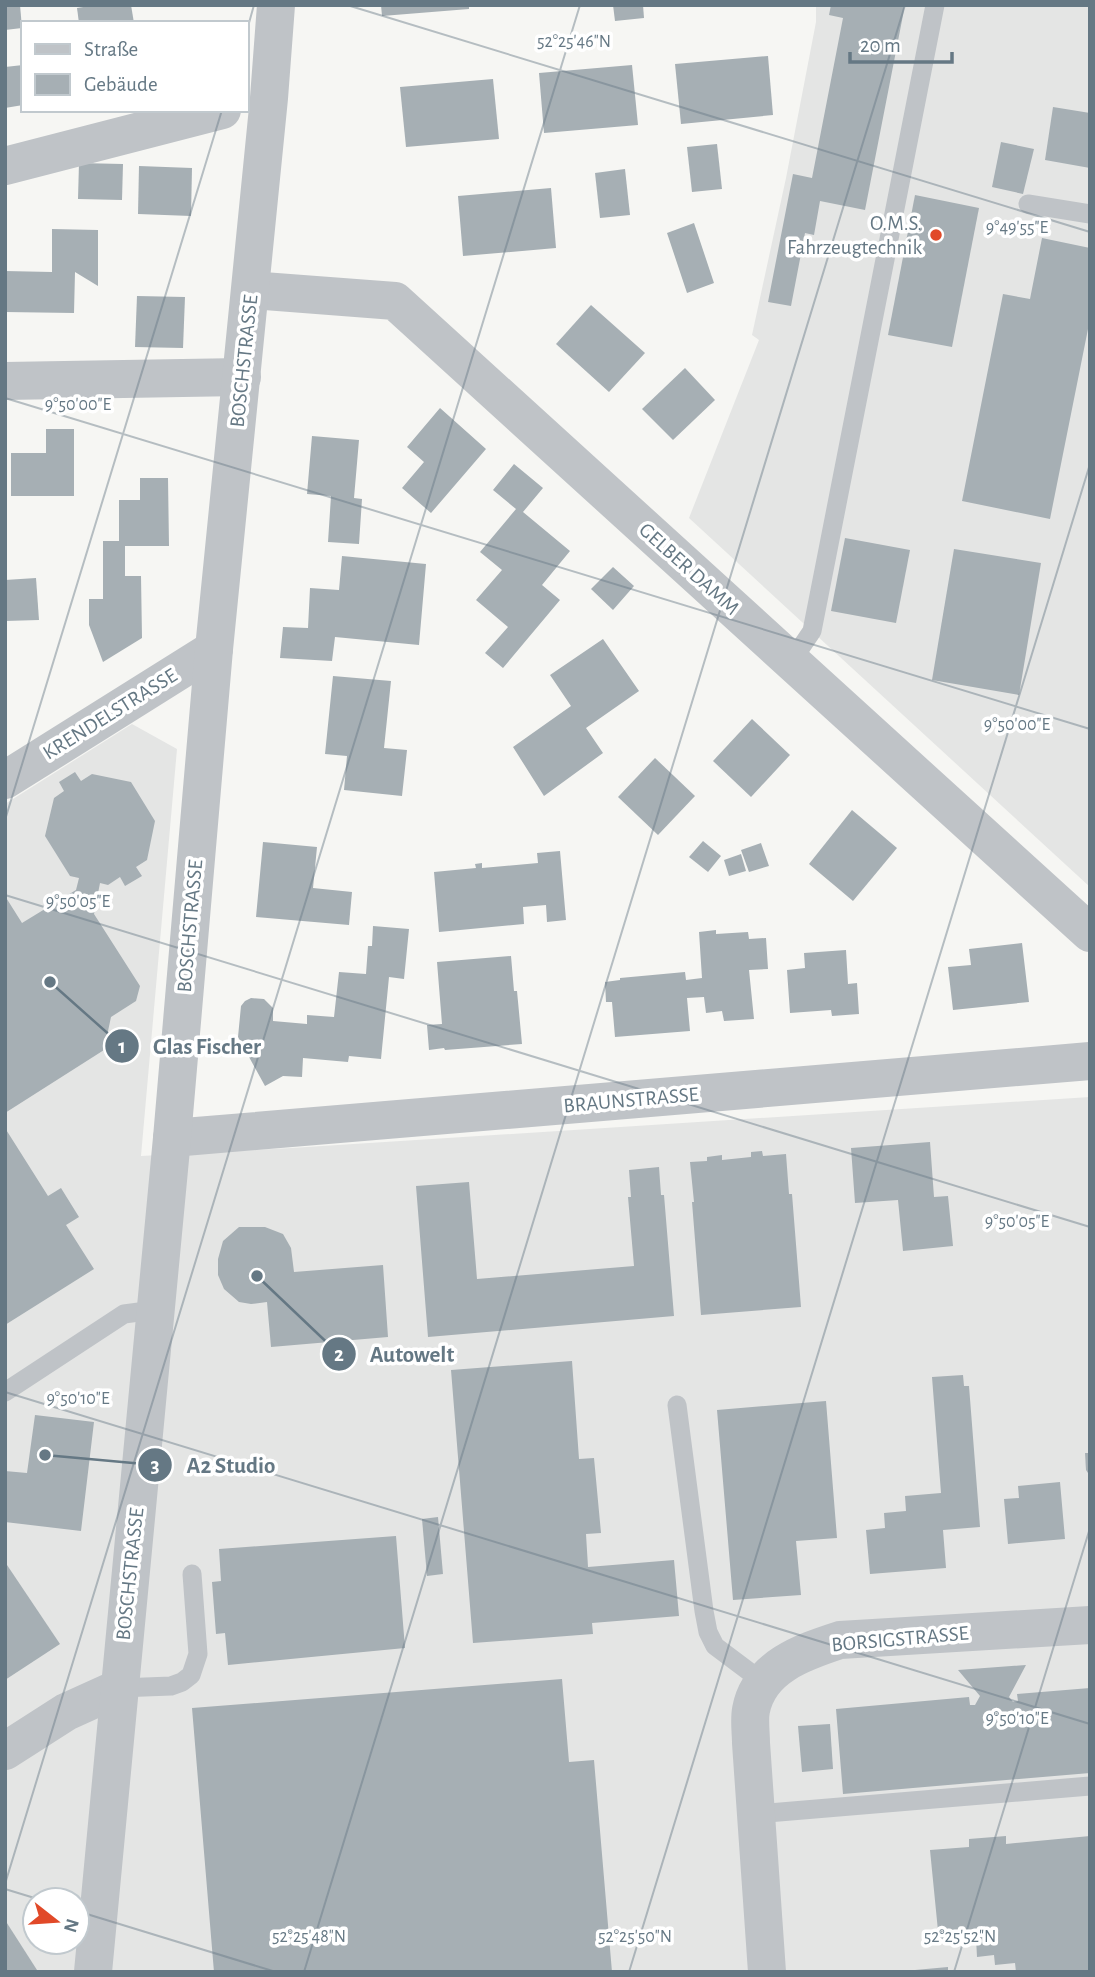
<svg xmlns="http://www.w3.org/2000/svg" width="1095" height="1977" font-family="'Alegreya Sans',sans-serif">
  <rect width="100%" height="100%" fill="#f6f6f3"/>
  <g fill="#e4e5e4" fill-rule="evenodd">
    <polygon points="816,5 1090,5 1090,887 689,518 759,340 752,335 786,178 816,22"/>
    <path d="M 132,724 L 177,749 L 141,1156 L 291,1148 L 1090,1097 L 1090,1972 L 5,1972 L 5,804 ZM 35,1900 L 77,1900 L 77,1942 L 35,1942 Z"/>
  </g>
  <g fill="#a6afb4">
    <polygon points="5,5 20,5 22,28 5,30"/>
    <polygon points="96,5 131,5 134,23 79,23 77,8"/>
    <polygon points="381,5 469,5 469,9 382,16"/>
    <polygon points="613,5 643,5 644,18 615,21"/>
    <polygon points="831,5 905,5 865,210 820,201 814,235 805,233 791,306 768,302 793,174 812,178 843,18 829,15"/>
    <polygon points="768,56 773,115 681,124 675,64"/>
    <polygon points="23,65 23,105 5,108 5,67"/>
    <polygon points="632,65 638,125 544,133 539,73"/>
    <polygon points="493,79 499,139 406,147 400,87"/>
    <polygon points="1053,107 1090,113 1090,168 1045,160"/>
    <polygon points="1001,142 1034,149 1023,194 992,187"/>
    <polygon points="717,144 722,189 692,192 687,147"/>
    <polygon points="79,163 123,164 122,200 78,199"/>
    <polygon points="139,166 192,168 191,216 138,214"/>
    <polygon points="625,169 630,215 600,218 595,173"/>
    <polygon points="551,188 556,248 463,256 458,196"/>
    <polygon points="915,195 979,208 952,347 888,335"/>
    <polygon points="694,223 714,283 687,293 667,233"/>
    <polygon points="52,229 98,230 98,286 75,272 74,313 5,312 5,271 52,272"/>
    <polygon points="1042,238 1090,248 1090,319 1050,519 962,501 1003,294 1030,299"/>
    <polygon points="137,296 185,297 183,348 135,347"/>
    <polygon points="591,305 645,353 609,392 556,344"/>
    <polygon points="685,368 715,400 673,440 642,409"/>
    <polygon points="440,408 486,449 431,513 402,488 424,462 407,447"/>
    <polygon points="46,429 74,429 74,496 11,496 11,453 46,453"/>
    <polygon points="312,436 359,440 354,498 362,499 359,544 328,542 331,496 307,494"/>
    <polygon points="514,464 543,488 523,512 570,551 542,585 560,600 503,668 485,653 508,627 476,600 502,570 480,552 516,509 493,490"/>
    <polygon points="140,478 168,478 169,546 125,546 125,576 141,576 142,638 103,662 89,625 89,599 103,599 103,541 119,541 119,500 140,500"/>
    <polygon points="845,538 910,550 896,623 831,611"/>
    <polygon points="954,549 1041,563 1019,695 932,680"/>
    <polygon points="342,556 426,564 419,645 335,637 332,661 280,658 283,627 308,628 310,588 339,590"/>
    <polygon points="613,567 634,586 613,610 591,589"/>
    <polygon points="36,578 39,620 5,621 5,580"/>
    <polygon points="603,639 639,691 586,728 603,753 544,796 513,747 571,706 550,675"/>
    <polygon points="333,676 391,681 384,748 407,750 402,796 344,790 347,756 325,754"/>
    <polygon points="752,719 790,755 751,797 713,761"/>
    <polygon points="655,758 695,796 658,835 618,797"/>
    <polygon points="75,772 81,781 92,774 131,782 155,821 147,860 136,867 142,876 125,886 120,877 108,885 100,883 94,914 140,986 136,1001 111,1017 104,1050 5,1113 5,896 22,923 76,890 79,878 70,876 45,836 54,798 64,791 59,782"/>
    <polygon points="852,810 897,848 853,901 809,864"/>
    <polygon points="703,841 721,856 708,872 689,857"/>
    <polygon points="263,842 317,847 313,888 352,892 349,925 256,917"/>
    <polygon points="761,843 769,866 749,872 741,850"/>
    <polygon points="560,851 566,920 547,922 546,905 523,907 524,924 439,932 434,872 476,868 475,864 482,863 482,868 538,863 537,853"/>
    <polygon points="741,854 746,871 729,876 724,860"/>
    <polygon points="373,926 409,929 404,979 389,977 381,1059 349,1056 348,1062 303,1058 302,1077 283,1076 265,1086 238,1037 241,1006 245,1001 251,998 264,999 273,1008 273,1021 307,1024 307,1015 334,1017 339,972 366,974 368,946 372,946"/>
    <polygon points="716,930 716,934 748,932 749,939 766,938 768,969 749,970 754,1019 724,1021 722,1011 706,1013 704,997 687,998 690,1031 615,1037 612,1002 606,1002 605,982 620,980 620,978 685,972 686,980 702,978 699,932"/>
    <polygon points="1022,943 1029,1002 953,1010 948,967 971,965 969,949"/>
    <polygon points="846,950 848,984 857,983 859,1014 832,1016 831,1010 790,1013 787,970 805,968 804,953"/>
    <polygon points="511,956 514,991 517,991 522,1044 445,1050 444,1048 429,1050 427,1025 442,1024 437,962"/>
    <polygon points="5,1128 48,1196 61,1188 79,1217 66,1225 94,1269 5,1325"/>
    <polygon points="930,1142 934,1197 948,1196 953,1246 903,1251 898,1200 855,1203 851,1148"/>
    <polygon points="762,1151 763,1156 786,1154 789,1194 792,1194 801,1307 701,1315 692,1202 694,1202 690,1162 707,1161 707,1157 722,1155 722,1160 751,1157 751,1152"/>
    <polygon points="659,1167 661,1195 664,1195 674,1316 428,1337 416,1186 469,1182 477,1279 634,1266 628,1197 631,1197 629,1170"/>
    <polygon points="239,1227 265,1227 283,1234 291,1248 294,1272 383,1265 388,1337 271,1347 267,1302 251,1304 239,1302 224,1289 218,1275 218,1259 223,1241"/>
    <polygon points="572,1361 579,1459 594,1458 601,1533 586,1534 588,1567 674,1560 679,1616 592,1623 593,1634 473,1643 451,1370"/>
    <polygon points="963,1375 964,1386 969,1386 980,1527 943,1530 946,1568 870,1574 866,1530 885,1528 884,1513 906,1511 905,1496 941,1493 932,1377"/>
    <polygon points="826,1401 837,1538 796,1541 801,1595 733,1600 717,1410"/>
    <polygon points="35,1415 94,1422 81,1531 5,1522 5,1471 27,1473"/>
    <polygon points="1085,1453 1090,1453 1090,1476 1086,1470"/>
    <polygon points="1060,1482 1065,1539 1008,1544 1004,1499 1019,1498 1018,1486"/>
    <polygon points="438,1517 443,1574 427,1576 422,1519"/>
    <polygon points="396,1536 405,1648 228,1665 225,1633 216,1634 212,1582 221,1581 219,1549"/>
    <polygon points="5,1562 60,1644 5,1680"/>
    <polygon points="1026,1665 1009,1697 1013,1702 1018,1701 1017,1694 1090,1688 1090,1773 843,1794 836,1709 969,1697 970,1705 975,1705 980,1696 958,1670"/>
    <polygon points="562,1679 569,1762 594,1760 612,1972 214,1972 192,1708"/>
    <polygon points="830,1724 833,1769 802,1772 798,1726"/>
    <polygon points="1006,1836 1006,1844 1090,1836 1090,1972 1016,1972 1015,1963 995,1965 994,1955 977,1957 976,1938 939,1941 930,1850 969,1847 969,1839"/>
    <polygon points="5,1920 37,1970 35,1972 5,1972"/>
    <polygon points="948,1967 948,1972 915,1972 915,1970"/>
  </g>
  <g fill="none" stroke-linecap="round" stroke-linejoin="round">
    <g stroke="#bfc3c7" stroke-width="19">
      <polyline points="1028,204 1090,214"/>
      <polyline points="791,662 812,631 935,5"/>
      <polyline points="5,1392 124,1314 139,1312 155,1312"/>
      <polyline points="677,1405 704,1611 708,1632 715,1646 763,1682"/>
      <polyline points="119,1688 171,1686 182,1682 191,1675 198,1654 192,1574"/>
      <polyline points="755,1814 1090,1786"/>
    </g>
    <g stroke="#bfc3c7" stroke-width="38">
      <polyline points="5,166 222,110"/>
      <polyline points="251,290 395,301 1090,933"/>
      <polyline points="5,381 242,377"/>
      <polyline points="5,780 214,649"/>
      <polyline points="172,1138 1090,1061"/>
      <polyline points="5,1751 66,1712 119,1688"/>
      <polyline points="93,1972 172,1138 214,649 269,98 276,5"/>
      <path d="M 767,1972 L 751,1743 C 751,1733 749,1720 751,1710 C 759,1667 803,1652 840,1640 L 1090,1625"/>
    </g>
  </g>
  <path fill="none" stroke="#657884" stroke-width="2" stroke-opacity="0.45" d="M 347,5 L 1090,232M 247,30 L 254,5M 5,398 L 1090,729M 5,820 L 222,110M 5,895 L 1090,1227M 5,1392 L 1090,1724M 5,1884 L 580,5M 5,1889 L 41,1900M 77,1911 L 276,1972M 304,1972 L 905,5M 629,1972 L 1090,464M 954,1972 L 1090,1528"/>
  <circle fill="#e14928" stroke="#fff" stroke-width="2.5" cx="936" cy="235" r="7"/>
  <g text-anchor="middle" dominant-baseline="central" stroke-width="7" stroke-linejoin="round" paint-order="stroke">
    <g font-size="21" fill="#657884" stroke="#fff" text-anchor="end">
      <text x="922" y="223">O.M.S.<tspan x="922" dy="24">Fahrzeugtechnik</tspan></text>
    </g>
    <g font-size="21" fill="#657884" stroke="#fff">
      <text transform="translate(244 361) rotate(-84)">BOSCHSTRASSE</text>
      <text transform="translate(689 569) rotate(42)">GELBER DAMM</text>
      <text transform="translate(110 714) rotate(-32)">KRENDELSTRASSE</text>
      <text transform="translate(190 926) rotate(-85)">BOSCHSTRASSE</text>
      <text transform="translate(631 1100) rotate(-5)">BRAUNSTRASSE</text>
      <text transform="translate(130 1574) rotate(-84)">BOSCHSTRASSE</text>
      <text transform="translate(900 1639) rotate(-5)">BORSIGSTRASSE</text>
    </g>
  </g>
  <g font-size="18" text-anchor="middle" fill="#657884" stroke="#fff" stroke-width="7" stroke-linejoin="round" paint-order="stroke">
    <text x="574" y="47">52°25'46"N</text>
    <text x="1017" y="233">9°49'55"E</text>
    <text x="78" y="410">9°50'00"E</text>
    <text x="1017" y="730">9°50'00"E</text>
    <text x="78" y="907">9°50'05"E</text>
    <text x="1017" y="1227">9°50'05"E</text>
    <text x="78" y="1404">9°50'10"E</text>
    <text x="1017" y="1724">9°50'10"E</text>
    <text x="309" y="1942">52°25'48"N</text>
    <text x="635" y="1942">52°25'50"N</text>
    <text x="960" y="1942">52°25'52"N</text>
  </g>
  <path fill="none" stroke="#657884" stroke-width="2.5" d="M50 982L122 1046M257 1276L339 1354M45 1455L155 1465"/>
  <g fill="#657884" stroke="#fff" stroke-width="2.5">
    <circle cx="50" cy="982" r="7"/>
    <circle cx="257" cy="1276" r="7"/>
    <circle cx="45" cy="1455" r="7"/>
    <circle cx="122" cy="1046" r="18"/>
    <circle cx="339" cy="1354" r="18"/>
    <circle cx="155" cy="1465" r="18"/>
  </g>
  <g font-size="21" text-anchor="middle" font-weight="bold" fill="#fff">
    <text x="122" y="1053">1</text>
    <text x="339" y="1361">2</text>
    <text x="155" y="1472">3</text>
  </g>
  <g font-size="23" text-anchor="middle" font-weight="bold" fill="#657884" stroke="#fff" stroke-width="7" stroke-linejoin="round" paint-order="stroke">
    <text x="207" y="1054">Glas Fischer</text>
    <text x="412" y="1362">Autowelt</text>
    <text x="231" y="1473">A2 Studio</text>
  </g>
  <rect width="1095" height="1977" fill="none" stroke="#657884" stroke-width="14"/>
  <rect x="21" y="21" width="228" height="91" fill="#ffffff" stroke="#c1c9ce" stroke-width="2"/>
  <rect x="35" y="44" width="35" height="10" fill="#bfc3c7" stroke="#c1c9ce" stroke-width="2"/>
  <text x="84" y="56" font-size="21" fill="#657884">Straße</text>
  <rect x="35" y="74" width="35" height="21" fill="#a6afb4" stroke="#c1c9ce" stroke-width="2"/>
  <text x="84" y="91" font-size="21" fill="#657884">Gebäude</text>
  <g transform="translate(56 1921) rotate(107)"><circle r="33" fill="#ffffff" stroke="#c1c9ce" stroke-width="2"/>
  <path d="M0-5L12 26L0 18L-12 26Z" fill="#e14928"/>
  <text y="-10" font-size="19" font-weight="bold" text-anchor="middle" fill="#657884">N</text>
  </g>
  <path d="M850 52v10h102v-10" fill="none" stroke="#657884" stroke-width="3.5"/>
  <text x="860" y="52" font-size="21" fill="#657884" stroke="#ffffff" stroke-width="5" paint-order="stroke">20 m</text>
</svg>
